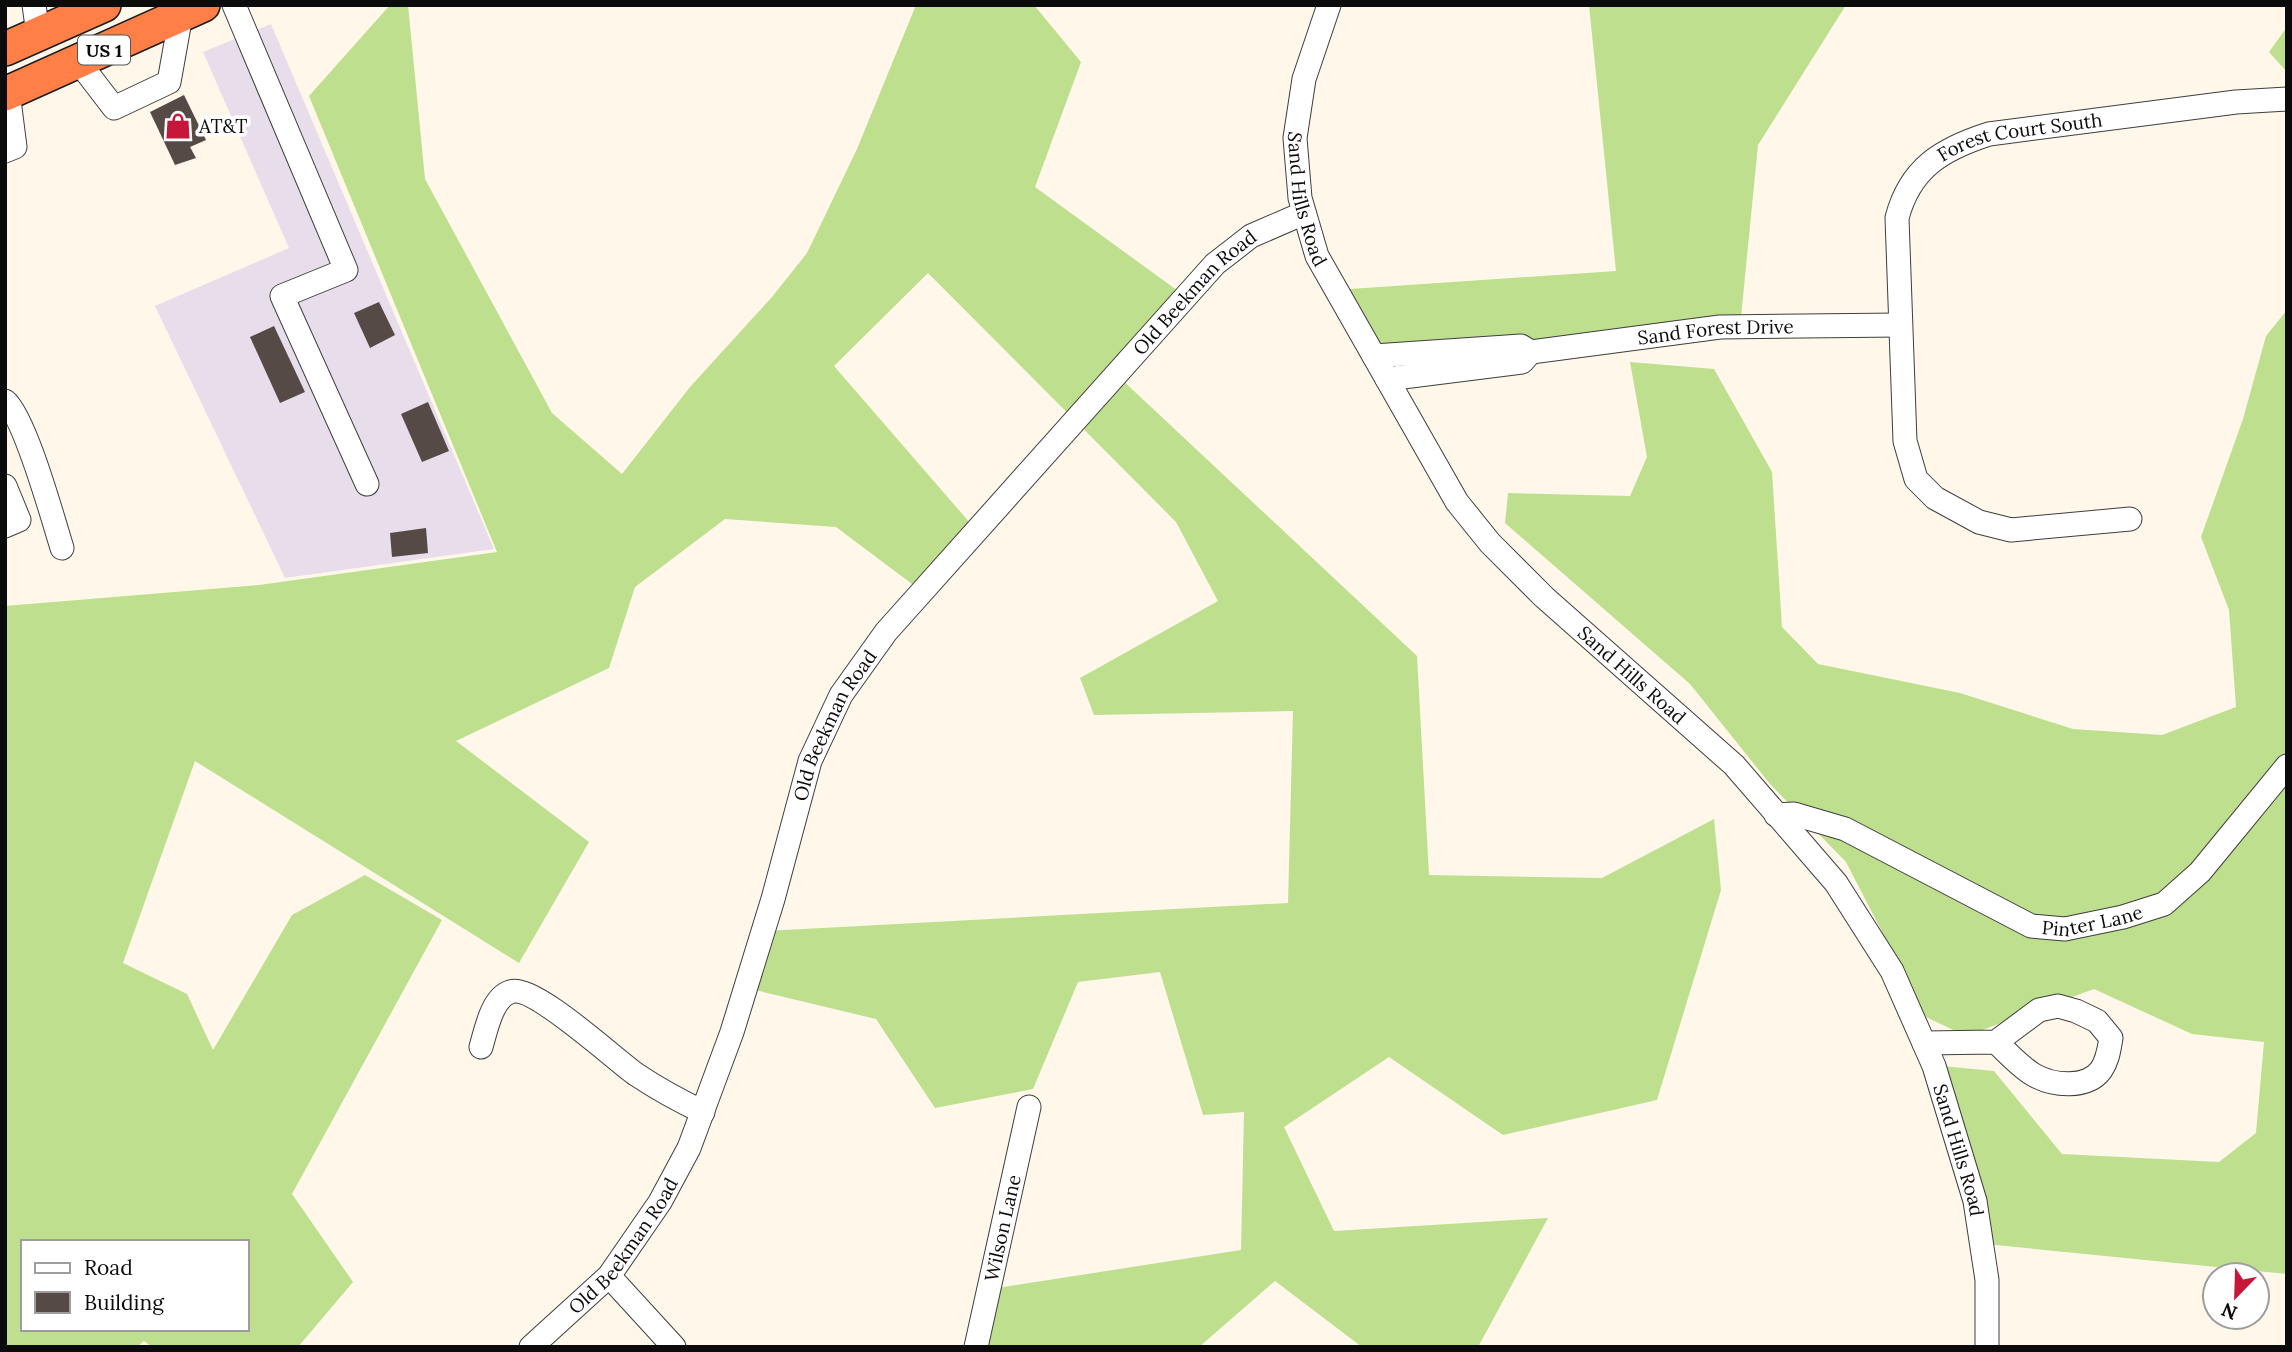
<svg xmlns="http://www.w3.org/2000/svg" width="2292" height="1352" font-family="Lora,serif">
  <rect width="100%" height="100%" fill="#fff7e9"/>
  <polygon fill="#e8deeb" points="271,24 494,549 285,578 155,306 289,248 203,52"/>
  <g fill="#bedf8d" fill-rule="evenodd">
    <path d="M 390,5 L 408,5 L 425,179 L 552,413 L 622,474 L 690,387 L 772,297 L 807,253 L 857,149 L 916,5 L 1034,5 L 1081,62 L 1035,187 L 1185,296 L 1119,377 L 1417,656 L 1429,875 L 1602,878 L 1714,819 L 1721,890 L 1657,1100 L 1503,1135 L 1389,1057 L 1284,1127 L 1334,1231 L 1548,1218 L 1478,1347 L 1362,1347 L 1275,1281 L 1199,1347 L 974,1347 L 991,1289 L 1241,1250 L 1244,1112 L 1203,1115 L 1160,972 L 1078,982 L 1033,1089 L 935,1108 L 876,1019 L 751,989 L 766,931 L 1288,903 L 1293,711 L 1094,715 L 1080,678 L 1218,601 L 1176,522 L 928,273 L 834,366 L 977,531 L 924,593 L 836,527 L 725,519 L 635,587 L 609,668 L 456,741 L 589,842 L 519,963 L 195,761 L 123,963 L 187,994 L 213,1050 L 292,915 L 365,875 L 442,920 L 292,1194 L 353,1282 L 298,1347 L 152,1347 L 144,1341 L 137,1347 L 5,1347 L 5,606 L 259,585 L 497,552 L 309,96 ZM 23,1242 L 247,1242 L 247,1329 L 23,1329 Z"/>
    <polygon points="1589,5 1846,5 1758,145 1740,327 1369,356 1335,290 1616,271"/>
    <polygon points="2287,27 2287,72 2269,52"/>
    <polygon points="2287,310 2287,1274 1975,1243 1931,1065 1994,1071 2062,1154 2219,1162 2256,1133 2264,1042 2192,1034 2094,989 1966,1036 1926,1017 1846,862 1770,784 1690,684 1505,523 1508,493 1630,496 1647,457 1630,362 1714,369 1772,472 1782,627 1818,664 1960,693 2073,729 2162,735 2236,707 2229,610 2201,537 2243,419 2266,336"/>
  </g>
  <g fill="#554a46">
    <polygon points="184,95 206,140 190,147 196,158 175,165 150,112"/>
    <polygon points="379,302 395,335 370,348 354,313"/>
    <polygon points="274,326 305,392 280,403 250,337"/>
    <polygon points="428,402 449,451 422,462 401,414"/>
    <polygon points="426,528 428,553 392,557 390,533"/>
  </g>
  <g fill="none" stroke-linecap="round" stroke-linejoin="round">
    <g stroke="#3e3e3e" stroke-width="25">
      <g id="minor">
        <polyline points="34,5 38,34"/>
        <polyline points="234,5 346,270 282,296 367,484"/>
        <path id="s1" d="M 1329,5 L 1304,79 L 1295,138 L 1300,198 L 1317,256 L 1457,502 L 1490,543 L 1544,597 L 1734,765 L 1836,883 L 1892,971 L 1934,1066 L 1975,1201 L 1987,1280 L 1987,1347"/>
        <polyline points="78,61 114,108 169,82 181,15"/>
        <polyline points="5,151 15,147 8,92"/>
        <path id="s2" d="M 1374,356 L 1521,346 L 1531,352 L 1720,327 L 1900,325"/>
        <polyline points="1387,379 1522,362 1531,352"/>
        <path d="M 5,401 C 25,417 53,519 62,548"/>
        <polyline points="5,486 19,520 5,526"/>
        <path id="s3" d="M 2130,519 L 2011,530 L 1979,522 L 1935,498 L 1916,479 L 1905,441 L 1897,218 C 1910,168 1942,149 1989,134 L 2236,102 L 2287,99"/>
        <path id="s4" d="M 1776,815 L 1794,814 L 1845,829 L 2031,926 L 2065,929 L 2123,917 L 2164,904 L 2200,872 L 2287,766"/>
        <path d="M 1924,1043 L 1996,1042 C 2008,1053 2020,1067 2034,1075 C 2053,1086 2087,1089 2101,1070 C 2108,1060 2109,1049 2111,1038 L 2097,1021 L 2076,1011 L 2058,1006 L 2039,1010 L 1996,1042"/>
        <path d="M 481,1047 C 486,1030 492,998 510,992 C 533,983 615,1060 637,1075 C 658,1089 680,1101 703,1112"/>
        <polyline points="609,1276 674,1347"/>
        <path id="s5" d="M 531,1347 L 609,1276 L 660,1202 L 689,1148 L 732,1032 L 773,899 L 810,761 L 841,695 L 886,632 L 1215,264 L 1251,236 L 1304,213"/>
        <path id="s6" d="M 976,1347 L 1029,1107"/>
      </g>
    </g>
    <g stroke="#1c1c1c" stroke-width="36">
      <g id="highway">
        <polyline points="5,49 104,5"/>
        <polyline points="5,94 203,5"/>
      </g>
    </g>
    <use href="#minor" stroke="#fff" stroke-width="23"/>
    <use href="#highway" stroke="#ff7f47" stroke-width="33"/>
  </g>
  <defs>
    <g id="shop-bare" transform="scale(2.1)"><path d="M-5-2.5h2.3a2.7 3.5 0 0 1 5.4 0H5L5.5 6h-11ZM-1.5-2.5h3a1.5 2.3 0 0 0-3 0Z" fill="#c8163a" stroke="#fff" stroke-width="2.5" paint-order="stroke"/></g>
  </defs>
  <g fill-rule="evenodd">
    <use href="#shop-bare" x="178" y="126"/>
  </g>
  <g text-anchor="middle" dominant-baseline="central" stroke-width="7" stroke-linejoin="round" paint-order="stroke">
    <rect fill="#fff" stroke="#545454" stroke-width="2" x="78" y="35.5" width="52" height="29" rx="5"/>
    <g font-size="18" font-weight="bold" fill="#0b0b0b">
      <text x="104" y="50">US 1</text>
    </g>
    <g font-size="19" fill="#0b0b0b" stroke="#fff" text-anchor="start">
      <text x="199" y="126">AT&amp;T</text>
    </g>
    <g font-size="19" fill="#0b0b0b" stroke="#fff">
      <text stroke="none"><textPath href="#s3" startOffset="653">Forest Court South</textPath></text>
      <text stroke="none"><textPath href="#s1" startOffset="200">Sand Hills Road</textPath></text>
      <text stroke="none"><textPath href="#s5" startOffset="1272">Old Beekman Road</textPath></text>
      <text stroke="none"><textPath href="#s2" startOffset="345">Sand Forest Drive</textPath></text>
      <text stroke="none"><textPath href="#s1" startOffset="788">Sand Hills Road</textPath></text>
      <text stroke="none"><textPath href="#s5" startOffset="705">Old Beekman Road</textPath></text>
      <text stroke="none"><textPath href="#s4" startOffset="343">Pinter Lane</textPath></text>
      <text stroke="none"><textPath href="#s1" startOffset="1376">Sand Hills Road</textPath></text>
      <text stroke="none"><textPath href="#s6" startOffset="122">Wilson Lane</textPath></text>
      <text stroke="none"><textPath href="#s5" startOffset="138">Old Beekman Road</textPath></text>
    </g>
  </g>
  <rect width="2292" height="1352" fill="none" stroke="#0b0b0b" stroke-width="14"/>
  <rect x="21" y="1240" width="228" height="91" fill="#ffffff" stroke="#9d9d9d" stroke-width="2"/>
  <rect x="35" y="1263" width="35" height="10" fill="#ffffff" stroke="#9d9d9d" stroke-width="2"/>
  <text x="84" y="1275" font-size="21" fill="#0b0b0b">Road</text>
  <rect x="35" y="1292" width="35" height="21" fill="#554a46" stroke="#9d9d9d" stroke-width="2"/>
  <text x="84" y="1310" font-size="21" fill="#0b0b0b">Building</text>
  <g transform="translate(2236 1296) rotate(203)"><circle r="33" fill="#ffffff" stroke="#9d9d9d" stroke-width="2"/>
  <path d="M0-5L12 26L0 18L-12 26Z" fill="#c8163a"/>
  <text y="-10" font-size="19" font-weight="bold" text-anchor="middle" fill="#0b0b0b">N</text>
  </g>
</svg>
